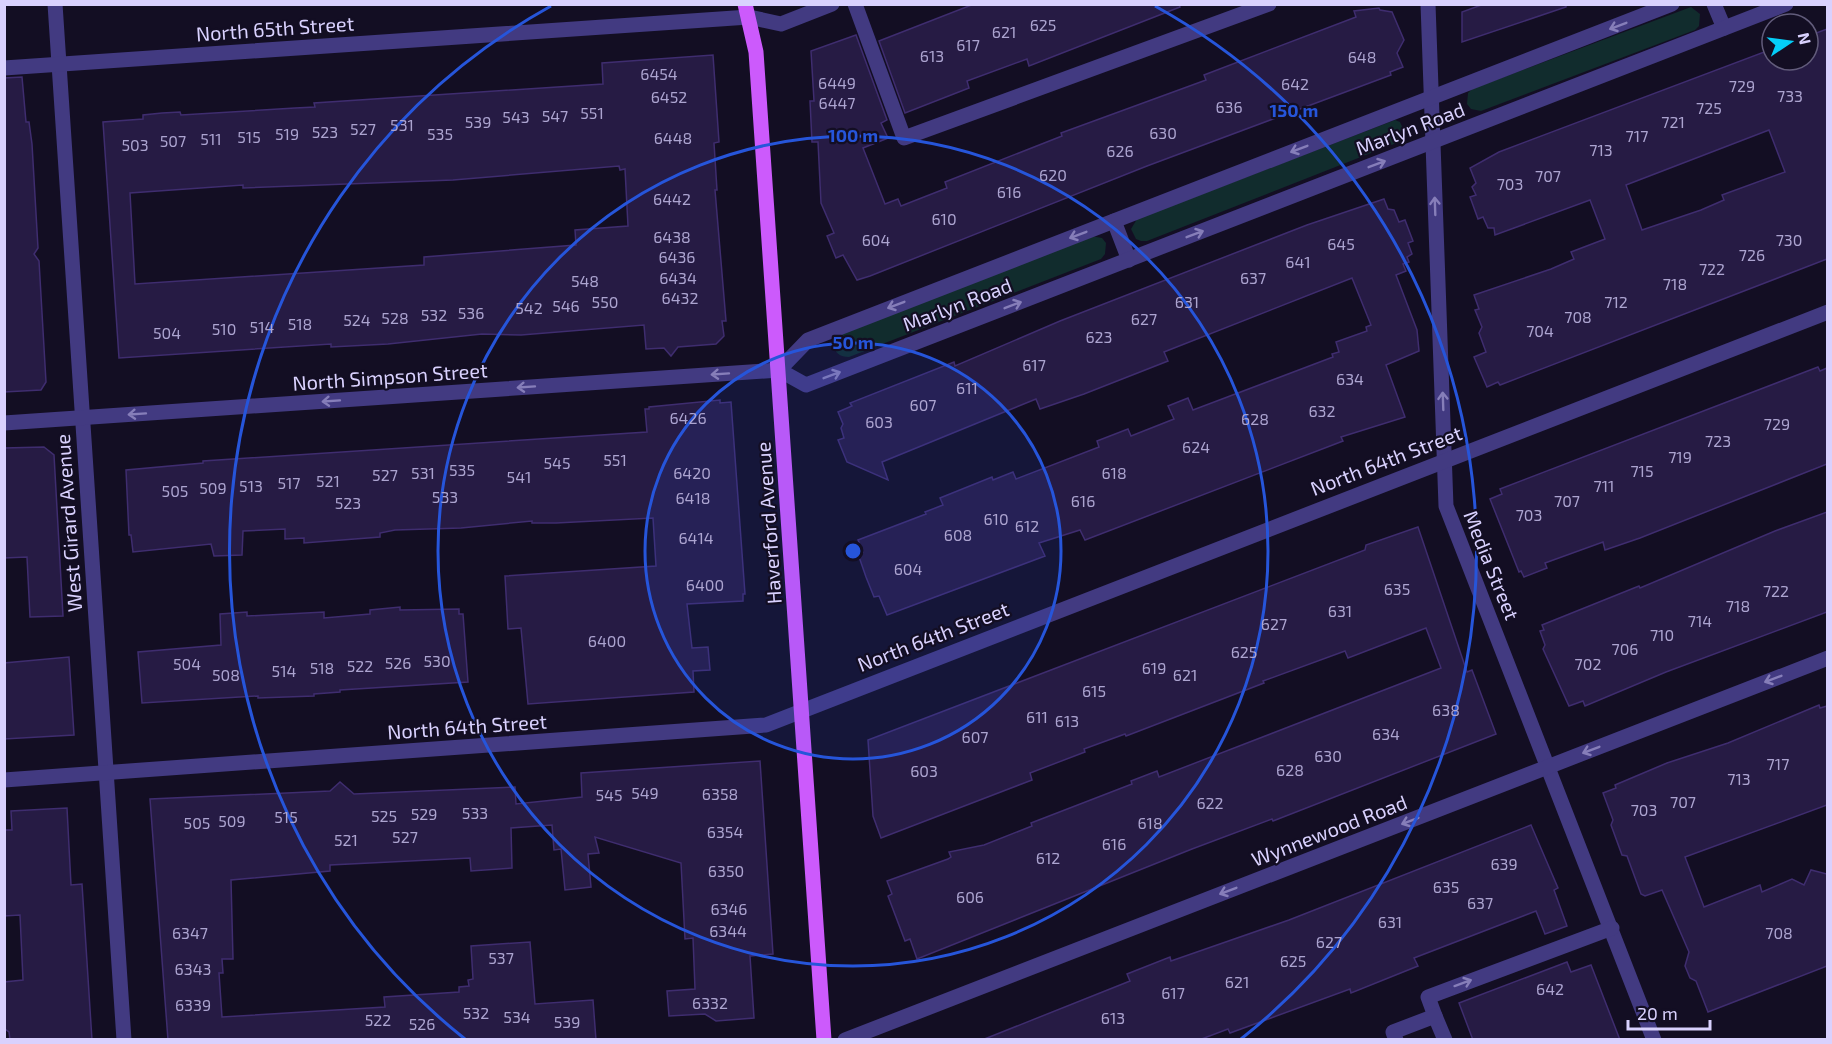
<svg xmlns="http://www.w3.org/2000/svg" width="1832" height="1044" font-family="'Exo 2',sans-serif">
  <rect width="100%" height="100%" fill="#130e23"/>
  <g fill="#112c2d">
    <polygon points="1691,7 1700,14 1699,26 1695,30 1481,111 1471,109 1467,104 1468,93 1472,89"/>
    <polygon points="1395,120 1400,122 1405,133 1399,142 1147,241 1141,241 1136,239 1131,229 1137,219"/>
    <path d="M 1091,236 L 1102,238 L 1106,243 L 1105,254 L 1101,259 L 849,357 C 835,357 829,345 839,335 Z"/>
  </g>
  <g fill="#261b44" stroke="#3f2d6f" stroke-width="1.5" fill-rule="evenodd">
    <polygon points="974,4 1179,4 1180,7 1029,66 1027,59 967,81 969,88 905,113 879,41"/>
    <polygon points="1484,4 1566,4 1566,7 1462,42 1462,12"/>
    <polygon points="1379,8 1380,10 1392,12 1404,40 1397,53 1403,67 1390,72 1391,75 1147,166 870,276 857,280 843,255 836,258 827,236 834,233 821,203 818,142 812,142 810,101 814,101 811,51 856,35 887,120 881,123 888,138 863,148 885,204 898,199 901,206 947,188 945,182 1062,136 1061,133 1206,80 1204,75 1356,17 1354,11"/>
    <path d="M 1827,29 L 1827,259 L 1500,385 L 1498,382 L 1487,387 L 1474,357 L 1486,352 L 1479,333 L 1482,327 L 1475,310 L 1479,309 L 1474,295 L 1551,269 L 1574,259 L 1571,252 L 1605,239 L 1590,200 L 1495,235 L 1494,228 L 1488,228 L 1483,217 L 1478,219 L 1470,197 L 1476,195 L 1472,187 L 1476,183 L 1470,168 L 1499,152 L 1772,49 L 1772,60 L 1808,60 L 1808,36 ZM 1769,130 L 1785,172 L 1722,195 L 1724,200 L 1701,210 L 1642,230 L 1626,185 Z"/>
    <path d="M 713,55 L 719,142 L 714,143 L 717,190 L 715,190 L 726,321 L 722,321 L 724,336 L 716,344 L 678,347 L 671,356 L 664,348 L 646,349 L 644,325 L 521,335 L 482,334 L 388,344 L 331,347 L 331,344 L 119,358 L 103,122 L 143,119 L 143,115 L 162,113 L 180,112 L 181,115 L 295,108 L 315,107 L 314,103 L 603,84 L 602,63 ZM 619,166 L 620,170 L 625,169 L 628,226 L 575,230 L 576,245 L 424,257 L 424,265 L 135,284 L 130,193 L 243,185 L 243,188 L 453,180 Z"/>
    <polygon points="22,77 26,122 29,122 32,144 38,248 34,254 39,261 46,382 41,390 4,392 4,78"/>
    <polygon points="1384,199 1388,209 1394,210 1399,222 1405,220 1413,241 1408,243 1412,254 1407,257 1409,262 1403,264 1406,271 1396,275 1417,330 1419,351 1386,365 1405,417 1341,437 1343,441 1085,540 1080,530 1039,543 1045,556 887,615 879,596 874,597 866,577 858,554 863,552 858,540 926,514 925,512 943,505 940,498 992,477 993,480 1013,472 1016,479 1099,447 1097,441 1128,429 1131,436 1174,419 1168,406 1188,398 1193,410 1333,357 1332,354 1339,352 1336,342 1367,331 1366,327 1371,325 1352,278 1164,352 1168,361 1084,394 1040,409 1036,399 882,462 888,480 847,462 838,440 844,438 841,428 843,424 838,412 852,406 850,403 954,362 955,366 1060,321 1307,225"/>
    <polygon points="1818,367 1820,371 1827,368 1827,464 1640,538 1605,550 1603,542 1545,563 1547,568 1524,577 1521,571 1519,572 1490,499 1502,494 1500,489"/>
    <polygon points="720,400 720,403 731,402 745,594 743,594 743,601 687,604 692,648 708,647 710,670 693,671 694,692 528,704 521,628 508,629 505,576 656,566 653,518 556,523 532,523 532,521 461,528 395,530 380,533 380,537 304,543 304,538 285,539 285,529 243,531 242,555 214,556 211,544 133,552 131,535 129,535 126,470 203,463 203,461 647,432 645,409 649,409 649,407"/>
    <polygon points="44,447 54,455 63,616 30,617 27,557 4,558 4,448"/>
    <polygon points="1827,512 1827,612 1666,672 1585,706 1583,701 1569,706 1543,649 1545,645 1540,631 1544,630 1542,625 1639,586 1640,588 1775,531"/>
    <polygon points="1418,527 1467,672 1472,670 1496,734 1273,821 1272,819 1192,849 917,959 910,939 905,941 888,896 892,894 887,881 948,859 951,857 949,852 984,845 1032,826 1031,823 1132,784 1131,781 1157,771 1159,777 1441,668 1426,628 1348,658 1345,651 1263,681 1264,683 1126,736 1125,734 1084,749 1085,752 1030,773 1032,780 881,838 873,816 868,740 1365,550 1366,545"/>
    <polygon points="400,607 400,610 459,609 459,614 463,614 468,682 340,690 340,692 314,694 314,696 258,698 258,696 142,703 138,652 221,645 220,614 247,612 247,616 324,612 324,618 370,614 370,610"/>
    <polygon points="69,657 74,735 4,739 4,663"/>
    <polygon points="1819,705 1820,708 1827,706 1827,805 1685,857 1704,907 1760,885 1762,892 1792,879 1804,885 1811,870 1827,874 1827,966 1708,1012 1696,981 1690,978 1685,966 1689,952 1662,890 1645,896 1641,894 1627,856 1622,855 1611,825 1613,820 1603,793 1616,788 1615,785 1667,763 1728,743"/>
    <polygon points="760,761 773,954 750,956 754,1018 716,1021 705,1014 669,1016 667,991 695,989 693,938 685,939 681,863 595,837 599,853 588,854 591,887 565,890 561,849 554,850 552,825 511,828 512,868 471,871 470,858 330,865 330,871 231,880 233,959 222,959 223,973 219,973 222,1017 385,1007 384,997 459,992 459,987 469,986 468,980 473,979 471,946 530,942 535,1004 593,1000 596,1040 168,1040 150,799 330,791 340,782 354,794 515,787 516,804 582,797 581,773"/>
    <polygon points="67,808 71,885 82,884 92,1040 10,1040 9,1032 5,1029 4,982 23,980 20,915 4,916 4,830 12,830 11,811"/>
    <polygon points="1531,825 1558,888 1554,890 1567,926 1545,934 1536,911 1414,958 1418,966 1351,993 1350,989 1230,1033 1228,1029 1199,1040 982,1040 1130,981 1127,974 1170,957 1171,961 1289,920"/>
    <polygon points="1567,962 1571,972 1591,965 1620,1040 1473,1040 1459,1003"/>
  </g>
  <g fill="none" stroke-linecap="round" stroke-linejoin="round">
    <g stroke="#423a81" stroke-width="15">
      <polyline points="55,4 124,1040"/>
      <polyline points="855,4 904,138 1269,4"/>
      <polyline points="1428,4 1446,506 1654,1040"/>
      <polyline points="1714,4 1724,28"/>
      <polyline points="4,68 749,17 781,24 832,4"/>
      <polyline points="1114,221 1129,260"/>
      <polyline points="779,370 806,385 1786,4"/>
      <polyline points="779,370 808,340 1672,4"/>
      <polyline points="4,423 779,370"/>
      <polyline points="4,780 766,725 1828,312"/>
      <polyline points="1435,1016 1428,997 1612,928"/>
      <polyline points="845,1040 1828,658"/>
      <polyline points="1396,1040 1393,1032 1435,1016 1445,1040"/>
    </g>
    <polyline stroke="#cc5afc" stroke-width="15" points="745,4 756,52 824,1040"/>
  </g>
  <defs><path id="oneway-shaft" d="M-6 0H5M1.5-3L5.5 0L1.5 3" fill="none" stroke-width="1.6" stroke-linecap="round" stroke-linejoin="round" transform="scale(1.5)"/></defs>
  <g stroke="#867eb9">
    <use href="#oneway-shaft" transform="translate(1618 26) rotate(159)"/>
    <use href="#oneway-shaft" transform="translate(1299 149) rotate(159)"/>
    <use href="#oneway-shaft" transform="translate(1377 164) rotate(-21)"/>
    <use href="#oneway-shaft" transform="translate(1435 206) rotate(-92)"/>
    <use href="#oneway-shaft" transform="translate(1195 234) rotate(-21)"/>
    <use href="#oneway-shaft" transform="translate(1078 235) rotate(159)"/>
    <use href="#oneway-shaft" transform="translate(896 305) rotate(159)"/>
    <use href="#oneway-shaft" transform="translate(1013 305) rotate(-21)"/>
    <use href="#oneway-shaft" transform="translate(720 374) rotate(176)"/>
    <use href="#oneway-shaft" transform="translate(832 375) rotate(-21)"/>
    <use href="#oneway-shaft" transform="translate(526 387) rotate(176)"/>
    <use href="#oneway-shaft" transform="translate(331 401) rotate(176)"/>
    <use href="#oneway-shaft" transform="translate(1443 401) rotate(-92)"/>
    <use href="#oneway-shaft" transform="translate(137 414) rotate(176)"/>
    <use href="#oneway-shaft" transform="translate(1773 679) rotate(159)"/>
    <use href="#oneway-shaft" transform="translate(1591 750) rotate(159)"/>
    <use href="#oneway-shaft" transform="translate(1410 821) rotate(159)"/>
    <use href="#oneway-shaft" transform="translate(1228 891) rotate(159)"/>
    <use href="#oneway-shaft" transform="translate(1463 983) rotate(-20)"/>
  </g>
  <circle cx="853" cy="551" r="208" fill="#2655da" fill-opacity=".12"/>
  <g fill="none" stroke="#2655da" stroke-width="3">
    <circle cx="853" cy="551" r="208"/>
    <circle cx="853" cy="551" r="415"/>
    <path d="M465 1039A623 623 0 0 1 551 6M1155 6A623 623 0 0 1 1241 1039"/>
  </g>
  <g text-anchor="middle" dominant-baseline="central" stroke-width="4.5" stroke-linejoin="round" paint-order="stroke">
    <g font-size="16" fill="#aca4d0">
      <text x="1043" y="24">625</text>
      <text x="1004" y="31">621</text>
      <text x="968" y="44">617</text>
      <text x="932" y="55">613</text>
      <text x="1362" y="56">648</text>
      <text x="659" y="73">6454</text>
      <text x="837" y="82">6449</text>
      <text x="1295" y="83">642</text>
      <text x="1742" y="85">729</text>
      <text x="1790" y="95">733</text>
      <text x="669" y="96">6452</text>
      <text x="837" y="102">6447</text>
      <text x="1229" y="106">636</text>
      <text x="1709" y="107">725</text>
      <text x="592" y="112">551</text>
      <text x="555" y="115">547</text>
      <text x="516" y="116">543</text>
      <text x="478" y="121">539</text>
      <text x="1673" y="121">721</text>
      <text x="402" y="124">531</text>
      <text x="363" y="128">527</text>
      <text x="325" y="131">523</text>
      <text x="1163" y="132">630</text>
      <text x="287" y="133">519</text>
      <text x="440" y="133">535</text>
      <text x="1637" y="135">717</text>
      <text x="249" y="136">515</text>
      <text x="673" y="137">6448</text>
      <text x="211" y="138">511</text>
      <text x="173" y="140">507</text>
      <text x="135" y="144">503</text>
      <text x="1601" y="149">713</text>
      <text x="1120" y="150">626</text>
      <text x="1053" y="174">620</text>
      <text x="1548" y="175">707</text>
      <text x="1510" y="183">703</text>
      <text x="1009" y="191">616</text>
      <text x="672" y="198">6442</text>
      <text x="944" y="218">610</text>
      <text x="672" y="236">6438</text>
      <text x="876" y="239">604</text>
      <text x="1789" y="239">730</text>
      <text x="1341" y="243">645</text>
      <text x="1752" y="254">726</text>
      <text x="677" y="256">6436</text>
      <text x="1298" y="261">641</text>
      <text x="1712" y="268">722</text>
      <text x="678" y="277">6434</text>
      <text x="1253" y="277">637</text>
      <text x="585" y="280">548</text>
      <text x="1675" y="283">718</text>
      <text x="680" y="297">6432</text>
      <text x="605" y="301">550</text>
      <text x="1187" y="301">631</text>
      <text x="1616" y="301">712</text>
      <text x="566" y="305">546</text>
      <text x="529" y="307">542</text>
      <text x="471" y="312">536</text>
      <text x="434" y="314">532</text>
      <text x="1578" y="316">708</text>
      <text x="395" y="317">528</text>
      <text x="1144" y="318">627</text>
      <text x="357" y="319">524</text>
      <text x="300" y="323">518</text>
      <text x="262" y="326">514</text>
      <text x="224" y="328">510</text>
      <text x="1540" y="330">704</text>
      <text x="167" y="332">504</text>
      <text x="1099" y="336">623</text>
      <text x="1034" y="364">617</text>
      <text x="1350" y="378">634</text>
      <text x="967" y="387">611</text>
      <text x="923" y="404">607</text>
      <text x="1322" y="410">632</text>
      <text x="688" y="417">6426</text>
      <text x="1255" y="418">628</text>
      <text x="879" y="421">603</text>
      <text x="1777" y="423">729</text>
      <text x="1718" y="440">723</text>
      <text x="1196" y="446">624</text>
      <text x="1680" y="456">719</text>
      <text x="615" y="459">551</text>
      <text x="557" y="462">545</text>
      <text x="462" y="469">535</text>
      <text x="1642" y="470">715</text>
      <text x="423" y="472">531</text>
      <text x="692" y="472">6420</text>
      <text x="1114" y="472">618</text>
      <text x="385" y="474">527</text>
      <text x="519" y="476">541</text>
      <text x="328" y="480">521</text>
      <text x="289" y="482">517</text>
      <text x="251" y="485">513</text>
      <text x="1604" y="485">711</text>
      <text x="213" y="487">509</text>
      <text x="175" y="490">505</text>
      <text x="445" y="496">533</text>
      <text x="693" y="497">6418</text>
      <text x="1083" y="500">616</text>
      <text x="1567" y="500">707</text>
      <text x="348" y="502">523</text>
      <text x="1529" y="514">703</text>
      <text x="996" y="518">610</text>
      <text x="1027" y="525">612</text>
      <text x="958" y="534">608</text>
      <text x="696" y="537">6414</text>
      <text x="908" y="568">604</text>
      <text x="705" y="584">6400</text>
      <text x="1397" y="588">635</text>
      <text x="1776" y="590">722</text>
      <text x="1738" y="605">718</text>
      <text x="1340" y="610">631</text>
      <text x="1700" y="620">714</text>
      <text x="1274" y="623">627</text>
      <text x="1662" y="634">710</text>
      <text x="607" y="640">6400</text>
      <text x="1625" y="648">706</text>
      <text x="1244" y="651">625</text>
      <text x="437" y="660">530</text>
      <text x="398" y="662">526</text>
      <text x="187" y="663">504</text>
      <text x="1588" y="663">702</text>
      <text x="360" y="665">522</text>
      <text x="322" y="667">518</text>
      <text x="1154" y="667">619</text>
      <text x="284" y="670">514</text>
      <text x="226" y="674">508</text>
      <text x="1185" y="674">621</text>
      <text x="1094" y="690">615</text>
      <text x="1446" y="709">638</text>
      <text x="1037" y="716">611</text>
      <text x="1067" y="720">613</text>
      <text x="1386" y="733">634</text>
      <text x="975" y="736">607</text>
      <text x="1328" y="755">630</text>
      <text x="1778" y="763">717</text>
      <text x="1290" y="769">628</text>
      <text x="924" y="770">603</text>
      <text x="1739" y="778">713</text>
      <text x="645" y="792">549</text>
      <text x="720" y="793">6358</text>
      <text x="609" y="794">545</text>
      <text x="1683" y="801">707</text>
      <text x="1210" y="802">622</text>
      <text x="1644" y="809">703</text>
      <text x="475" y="812">533</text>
      <text x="424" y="813">529</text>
      <text x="384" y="815">525</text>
      <text x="286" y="816">515</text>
      <text x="232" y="820">509</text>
      <text x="197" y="822">505</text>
      <text x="1150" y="822">618</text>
      <text x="725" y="831">6354</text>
      <text x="405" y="836">527</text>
      <text x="346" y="839">521</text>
      <text x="1114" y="843">616</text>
      <text x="1048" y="857">612</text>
      <text x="1504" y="863">639</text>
      <text x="726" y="870">6350</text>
      <text x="1446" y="886">635</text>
      <text x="970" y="896">606</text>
      <text x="1480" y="902">637</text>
      <text x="729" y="908">6346</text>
      <text x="1390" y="921">631</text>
      <text x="728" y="930">6344</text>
      <text x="190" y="932">6347</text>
      <text x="1779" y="932">708</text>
      <text x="1329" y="941">627</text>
      <text x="501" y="957">537</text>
      <text x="1293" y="960">625</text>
      <text x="193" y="968">6343</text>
      <text x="1237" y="981">621</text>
      <text x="1550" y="988">642</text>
      <text x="1173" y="992">617</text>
      <text x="710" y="1002">6332</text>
      <text x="193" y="1004">6339</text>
      <text x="476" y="1012">532</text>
      <text x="517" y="1016">534</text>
      <text x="1113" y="1017">613</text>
      <text x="378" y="1019">522</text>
      <text x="567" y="1021">539</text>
      <text x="422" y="1023">526</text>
    </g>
    <g font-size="20" fill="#d9d1fe" stroke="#130e23">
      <text transform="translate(275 28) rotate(-4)">North 65th Street</text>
      <text transform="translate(1410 128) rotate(-21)">Marlyn Road</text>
      <text transform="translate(957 304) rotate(-21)">Marlyn Road</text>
      <text transform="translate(390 376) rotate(-4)">North Simpson Street</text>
      <text transform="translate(1386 460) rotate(-21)">North 64th Street</text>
      <text transform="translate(68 523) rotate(-94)">West Girard Avenue</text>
      <text transform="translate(768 523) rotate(-94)">Haverford Avenue</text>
      <text transform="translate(1492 565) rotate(68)">Media Street</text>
      <text transform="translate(933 636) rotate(-21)">North 64th Street</text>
      <text transform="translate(467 726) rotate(-4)">North 64th Street</text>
      <text transform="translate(1329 830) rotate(-21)">Wynnewood Road</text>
    </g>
  </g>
  <circle cx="853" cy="551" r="9" fill="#2655da" stroke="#130e23" stroke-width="3"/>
  <g font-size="18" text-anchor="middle" font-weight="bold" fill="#2655da" stroke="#130e23" stroke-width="4.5" stroke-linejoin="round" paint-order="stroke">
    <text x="1294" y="117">150 m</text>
    <text x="853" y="142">100 m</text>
    <text x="853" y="349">50 m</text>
  </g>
  <rect width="1832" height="1044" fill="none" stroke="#d9d1fe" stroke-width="12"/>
  <g transform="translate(1790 42) rotate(77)"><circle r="28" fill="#130e23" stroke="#625c7b" stroke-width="1.5"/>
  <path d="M0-4.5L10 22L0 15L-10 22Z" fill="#04cdf7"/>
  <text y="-9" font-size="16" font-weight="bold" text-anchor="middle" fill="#d9d1fe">N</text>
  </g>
  <path d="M1628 1020v9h82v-9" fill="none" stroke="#d9d1fe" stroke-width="3"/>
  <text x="1637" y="1020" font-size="18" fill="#d9d1fe" stroke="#130e23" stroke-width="4.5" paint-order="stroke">20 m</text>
</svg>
